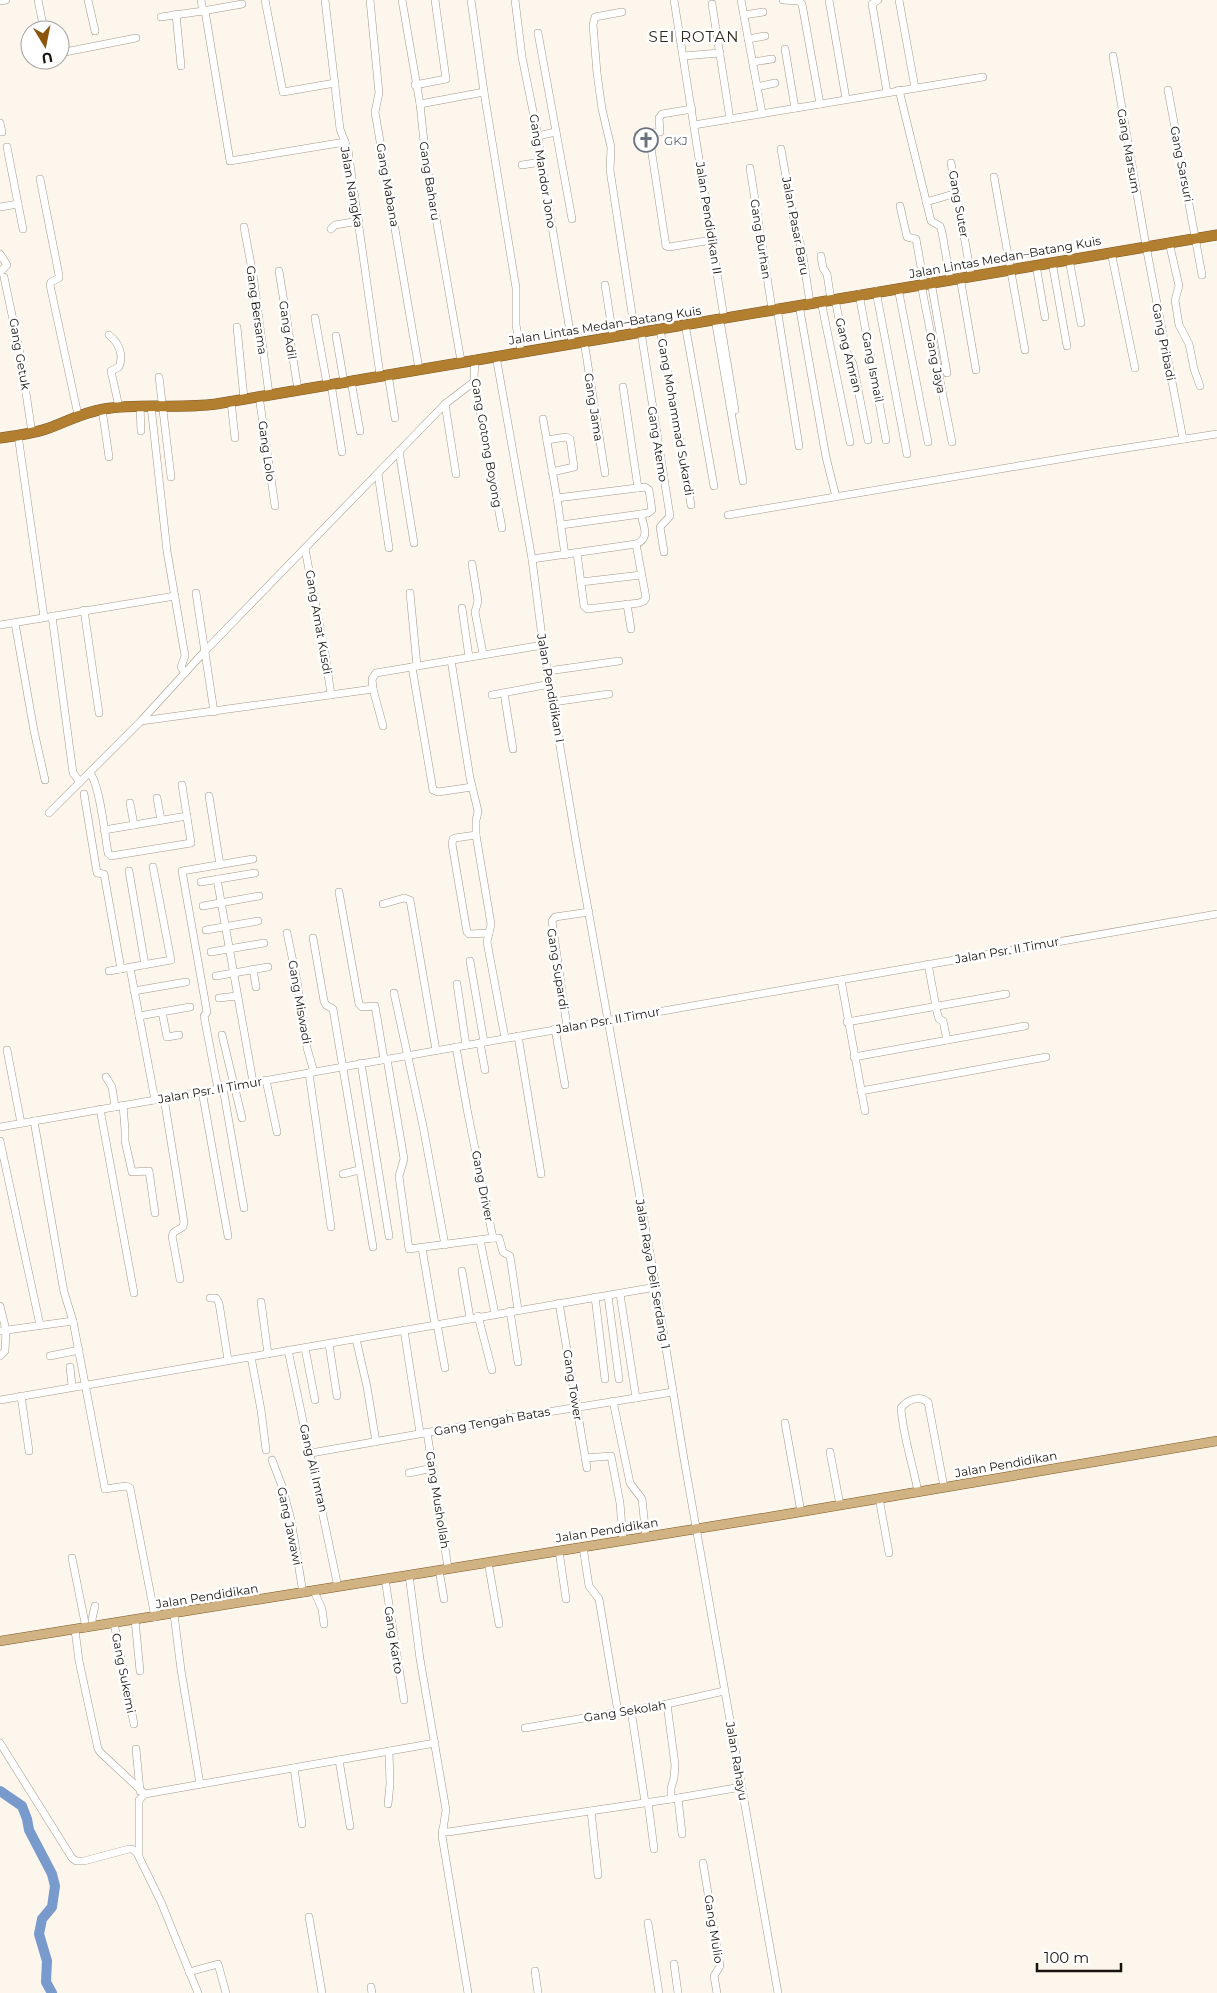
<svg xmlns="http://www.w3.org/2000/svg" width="1217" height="1993" font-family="Montserrat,sans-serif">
  <rect width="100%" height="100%" fill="#fdf6ed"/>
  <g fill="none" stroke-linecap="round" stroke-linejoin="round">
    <polyline stroke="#789acc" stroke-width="10" points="0,1791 22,1806 27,1819 29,1830 52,1874 55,1886 52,1907 42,1919 39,1934 47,1961 46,1982 52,1993"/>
    <g stroke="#a4988a" stroke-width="8">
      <g id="minor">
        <polyline points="38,0 44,30"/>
        <polyline points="88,0 95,31"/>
        <polyline points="265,0 283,92 335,83"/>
        <polyline points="325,0 340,129 348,150 380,375"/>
        <polyline points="370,0 379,93 375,112 419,369"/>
        <polyline points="402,0 420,104 426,161 461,361"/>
        <polyline points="471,0 484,92 516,288 516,325 521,351"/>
        <polyline points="515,0 522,57 538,136 541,162 572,343"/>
        <polyline points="674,0 724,318"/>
        <polyline points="741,0 762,113"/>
        <polyline points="783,0 799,1 802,4 820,104"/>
        <polyline points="829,0 846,99"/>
        <polyline points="878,0 872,4 887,92"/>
        <polyline points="899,0 915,88"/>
        <polyline points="0,1 6,0"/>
        <polyline points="712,4 730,119"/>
        <polyline points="203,11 242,4"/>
        <polyline points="205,11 230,161 345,142"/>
        <polyline points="622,12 595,17 593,25 597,73 602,109 611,147 610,170 635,333"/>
        <polyline points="176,14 181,66"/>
        <polyline points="744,15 763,12"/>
        <polyline points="161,17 203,11 201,0"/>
        <polyline points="538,33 572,219"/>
        <polyline points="748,39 765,36"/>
        <polyline points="785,49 795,108"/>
        <polyline points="60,53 136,38"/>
        <polyline points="683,56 720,53"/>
        <polyline points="1113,56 1146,246 1183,439"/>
        <polyline points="753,62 772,59"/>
        <polyline points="415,85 446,79 435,0"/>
        <polyline points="757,87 775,83"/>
        <polyline points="899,90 931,221 940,226 942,232 950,279"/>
        <polyline points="1168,90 1202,275"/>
        <polyline points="420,104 484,92"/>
        <polyline points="0,123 2,132"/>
        <polyline points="694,125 983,77"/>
        <polyline points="638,135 660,132 659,118 662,114 692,109"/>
        <polyline points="538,136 555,132"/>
        <polyline points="7,147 18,204"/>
        <polyline points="651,148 666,246 669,247 712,240"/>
        <polyline points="781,149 794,222 802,250 810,303"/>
        <polyline points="951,163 971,275"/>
        <polyline points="522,165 541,162"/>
        <polyline points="750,168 772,309"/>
        <polyline points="994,177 1025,350"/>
        <polyline points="40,179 59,275 59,278 51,282 50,285 78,415"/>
        <polyline points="926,202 957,193"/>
        <polyline points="900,206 907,237 916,239 924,284"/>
        <polyline points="0,207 18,204 23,229"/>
        <polyline points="244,227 253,275 269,394"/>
        <polyline points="331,229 335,225 359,221"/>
        <polyline points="1169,242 1179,286 1175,300 1179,325 1189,344 1194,369 1200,386"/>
        <polyline points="1111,252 1135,368"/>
        <polyline points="0,254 7,265 0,272"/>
        <polyline points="821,256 823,268 827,274 831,300"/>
        <polyline points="1069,259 1081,323"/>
        <polyline points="1052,262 1067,346"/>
        <polyline points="1036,265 1045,317"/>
        <polyline points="279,271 298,390"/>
        <polyline points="4,277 20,353 32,433"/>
        <polyline points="960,277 976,370"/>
        <polyline points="931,282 947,373"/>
        <polyline points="921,284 952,442"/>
        <polyline points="605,285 613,336"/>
        <polyline points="898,288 928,442"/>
        <polyline points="876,291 907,454"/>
        <polyline points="859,294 886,440"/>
        <polyline points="835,299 845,349 853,364 868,440"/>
        <polyline points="821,301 850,442"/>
        <polyline points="799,305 826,457 836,497"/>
        <polyline points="777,308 799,446"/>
        <polyline points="315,318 327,384"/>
        <polyline points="715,319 743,481"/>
        <polyline points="685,324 714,486"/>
        <polyline points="721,326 735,410"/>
        <polyline points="237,327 244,399"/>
        <polyline points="660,329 691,505"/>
        <polyline points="641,332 670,516 660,527 664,552"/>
        <path d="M 109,335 C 119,343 124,355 119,367 L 111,371 L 119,407"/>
        <polyline points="336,336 344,382"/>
        <polyline points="584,341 605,473"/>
        <polyline points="496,356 532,559 543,645 577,848 656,1287 684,1459 778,1993"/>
        <polyline points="475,359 474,378 502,528"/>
        <polyline points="388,374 395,418"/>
        <polyline points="159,377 171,477"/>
        <polyline points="351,381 360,431"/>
        <polyline points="331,384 342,452"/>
        <polyline points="623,387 638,488"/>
        <polyline points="259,396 275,506"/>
        <polyline points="231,401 235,438"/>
        <polyline points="445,404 456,474"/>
        <polyline points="140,406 141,431"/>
        <polyline points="151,406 167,551 185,656 181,667 185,673"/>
        <polyline points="102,409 109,457"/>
        <polyline points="543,419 557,498 565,555"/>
        <polyline points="18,435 44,617"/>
        <polyline points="547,440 566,437 570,439 574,467 552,472"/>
        <polyline points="399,451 414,543"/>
        <polyline points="378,474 389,548"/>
        <polyline points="557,498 645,487 649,490 652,510 648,513 561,525"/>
        <polyline points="728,515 1095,453 1217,434"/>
        <polyline points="305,549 325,653 331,695"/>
        <polyline points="577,553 584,606 587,609 639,603 644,601 646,598 636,544"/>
        <path d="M 532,559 L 636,544 C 651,538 643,526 641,514"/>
        <polyline points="472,564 478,601 475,612 483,654"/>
        <polyline points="581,582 641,575"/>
        <polyline points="196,593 214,712"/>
        <polyline points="410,593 417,666"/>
        <polyline points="627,604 631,629"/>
        <polyline points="462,608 469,657"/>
        <polyline points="84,610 99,713"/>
        <polyline points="52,616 73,773 80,782"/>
        <polyline points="15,623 34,731 45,780"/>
        <polyline points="0,625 175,596"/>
        <polyline points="451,660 470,778 478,811 477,817"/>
        <polyline points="412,667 433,790 438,792 472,787"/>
        <polyline points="548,671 619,661"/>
        <polyline points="373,689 383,726"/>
        <polyline points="504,693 513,749"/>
        <polyline points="492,695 550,684"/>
        <polyline points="553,702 609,694"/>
        <polyline points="141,721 204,652 445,404 475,381"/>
        <path d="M 90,773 C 100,785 105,836 108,853 L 111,856 L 191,843 L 182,785"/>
        <polyline points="84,794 97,873 104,874 121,969"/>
        <polyline points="209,796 220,865"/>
        <polyline points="157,798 161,820"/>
        <polyline points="130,803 134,825"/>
        <polyline points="49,813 141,721 373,689 372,679 376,673 543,645"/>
        <polyline points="476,819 476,835 491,924 487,942 505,1038"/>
        <polyline points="104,830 187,816"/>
        <polyline points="476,835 455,838 453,839 452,844 467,932 469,934 489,933"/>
        <polyline points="129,871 145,965"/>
        <polyline points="217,879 253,1082"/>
        <polyline points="201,882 255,873"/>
        <polyline points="339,892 359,1004 362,1007 375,1006 384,1059"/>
        <polyline points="383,904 404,898 410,900 436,1050"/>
        <polyline points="203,906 259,896"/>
        <polyline points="206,930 258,921"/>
        <polyline points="287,933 297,981 307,1048 314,1072"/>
        <polyline points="313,938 324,1001 326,1005 333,1009 373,1247"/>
        <polyline points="211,952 264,943"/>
        <polyline points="470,961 484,1042"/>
        <polyline points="928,964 937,1012 939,1019 943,1021 947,1040"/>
        <polyline points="130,968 155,1100"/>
        <polyline points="253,969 256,987"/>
        <polyline points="109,971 171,960 153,867"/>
        <polyline points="216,976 268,967"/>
        <polyline points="841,980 865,1111"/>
        <polyline points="457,984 466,1045"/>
        <polyline points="134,991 186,982"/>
        <polyline points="394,993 423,1126 445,1245"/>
        <polyline points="219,998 237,996"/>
        <polyline points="162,1012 167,1037 179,1035"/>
        <polyline points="139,1016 190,1007"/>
        <polyline points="847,1022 1006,994"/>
        <polyline points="567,1027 552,921 555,917 589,912"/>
        <polyline points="555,1029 565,1085"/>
        <polyline points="222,1035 242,1118"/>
        <polyline points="518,1036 541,1174"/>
        <polyline points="480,1043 485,1070"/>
        <polyline points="456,1047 467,1109 493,1238"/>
        <polyline points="7,1050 21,1123"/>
        <polyline points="854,1057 1025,1026"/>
        <polyline points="387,1059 404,1159 399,1176 409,1249 493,1238"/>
        <polyline points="361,1063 389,1236"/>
        <polyline points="309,1073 331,1227"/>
        <polyline points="106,1077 112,1087 115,1107"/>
        <polyline points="266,1080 277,1132"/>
        <polyline points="223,1088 244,1208"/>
        <polyline points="218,1089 204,1016 207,1012 182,871 253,859"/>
        <polyline points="202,1091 228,1236"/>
        <polyline points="861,1091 1046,1057"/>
        <polyline points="164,1098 184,1222 183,1227 174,1232 172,1236 180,1279"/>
        <polyline points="123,1105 125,1130 125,1141 132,1172 149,1171 155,1213"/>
        <polyline points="100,1109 134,1293"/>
        <polyline points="34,1121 64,1292 73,1321 105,1489 126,1486 130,1488 155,1617"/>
        <polyline points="0,1127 1217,914"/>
        <polyline points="0,1141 40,1325"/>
        <polyline points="343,1174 359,1170"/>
        <polyline points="493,1238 499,1238 503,1252 510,1256 518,1310"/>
        <polyline points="480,1240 495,1314"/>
        <polyline points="422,1248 435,1324"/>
        <polyline points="462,1271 470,1318"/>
        <polyline points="620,1294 636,1398"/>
        <polyline points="608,1296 619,1379"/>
        <polyline points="595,1297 605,1379"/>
        <polyline points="210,1298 216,1298 219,1303 228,1360"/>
        <polyline points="261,1302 268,1354"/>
        <polyline points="559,1303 587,1468"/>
        <polyline points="0,1306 6,1330 5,1351 0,1356"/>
        <polyline points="510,1311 518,1362"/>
        <polyline points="478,1316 492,1370"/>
        <polyline points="437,1324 445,1368"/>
        <polyline points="404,1330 420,1433"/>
        <polyline points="0,1331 73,1321"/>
        <polyline points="356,1339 367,1387 376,1442"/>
        <polyline points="329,1344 337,1396"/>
        <polyline points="305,1348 315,1400"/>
        <polyline points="288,1350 338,1587"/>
        <polyline points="50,1356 79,1350"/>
        <polyline points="251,1357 261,1410 266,1450"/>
        <polyline points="70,1367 72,1386"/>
        <polyline points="21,1396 29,1451"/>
        <polyline points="0,1400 656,1287"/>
        <polyline points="613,1401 630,1483 642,1499 646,1537"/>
        <polyline points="785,1423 801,1512"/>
        <polyline points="427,1432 448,1568"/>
        <polyline points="830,1452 840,1505"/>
        <polyline points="311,1453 504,1419 673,1392"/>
        <polyline points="585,1458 611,1456 620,1503 623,1540"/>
        <polyline points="272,1460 282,1486 291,1520 303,1593"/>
        <polyline points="409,1473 433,1468"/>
        <path d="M 918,1492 C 913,1464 903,1437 901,1408 C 907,1400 919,1395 928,1402 L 944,1487"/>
        <polyline points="879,1498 889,1553"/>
        <polyline points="583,1547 589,1586 599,1599 618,1712"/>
        <polyline points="559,1551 566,1599"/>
        <polyline points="72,1558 86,1628"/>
        <polyline points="488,1562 499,1624"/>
        <polyline points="439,1570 444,1599"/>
        <polyline points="409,1575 420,1659 446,1810 442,1836 468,1993"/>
        <polyline points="385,1579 404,1700"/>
        <polyline points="314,1591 322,1609 324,1624"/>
        <polyline points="174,1614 181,1670 200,1784"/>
        <polyline points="135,1620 140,1671"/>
        <polyline points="114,1623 134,1724"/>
        <polyline points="93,1626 92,1619 95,1606"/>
        <polyline points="75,1630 79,1661 98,1749 101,1753 145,1794"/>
        <polyline points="667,1704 675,1765 674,1778 671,1788 671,1799"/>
        <polyline points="631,1710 645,1802"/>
        <polyline points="525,1728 667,1704 724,1691"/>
        <polyline points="0,1743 72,1858 76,1861 84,1861 129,1849 132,1849 137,1853 161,1902 198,1993"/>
        <polyline points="136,1749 140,1791"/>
        <polyline points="339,1760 350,1826"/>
        <polyline points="294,1768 302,1824"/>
        <polyline points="678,1798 682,1834"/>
        <polyline points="648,1802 654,1849"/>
        <polyline points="388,1804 390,1784 389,1751"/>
        <polyline points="591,1811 598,1875"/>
        <polyline points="442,1831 448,1832 678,1798 741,1787"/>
        <polyline points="139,1856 139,1800 145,1794 435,1743"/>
        <polyline points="703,1863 720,1966 714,1976 717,1993"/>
        <polyline points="309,1917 322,1993"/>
        <polyline points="648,1923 659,1993"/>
        <polyline points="674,1964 678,1993"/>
        <polyline points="535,1971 538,1993"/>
        <polyline points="189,1972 218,1964 226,1993"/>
        <polyline points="371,1987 372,1993"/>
      </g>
    </g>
    <g stroke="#7c5924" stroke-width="10">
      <polyline id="major" points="0,1641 776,1516 1217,1441"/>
    </g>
    <g stroke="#7c5924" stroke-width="11">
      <path id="highway" d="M 0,438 C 15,436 31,434 46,429 C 67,422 80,413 104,409 C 141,403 179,409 216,404 L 1217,235"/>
    </g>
    <use href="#minor" stroke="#fff" stroke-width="7"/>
    <use href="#major" stroke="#d1b283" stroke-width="9"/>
    <use href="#highway" stroke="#b27f30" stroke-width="10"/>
  </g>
  <defs>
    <g id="church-ring" transform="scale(1.25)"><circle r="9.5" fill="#fff" stroke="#6b7280" stroke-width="1.5"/><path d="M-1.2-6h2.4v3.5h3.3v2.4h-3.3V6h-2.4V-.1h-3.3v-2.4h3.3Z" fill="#6b7280"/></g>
  </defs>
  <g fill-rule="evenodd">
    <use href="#church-ring" x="646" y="140"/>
  </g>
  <g text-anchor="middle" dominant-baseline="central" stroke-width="5" stroke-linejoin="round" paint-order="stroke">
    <g font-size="12" fill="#5b616d" stroke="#fff" text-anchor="start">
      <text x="664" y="140">GKJ</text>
    </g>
    <g font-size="12" fill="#18130e" stroke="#fff">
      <text transform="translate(1129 151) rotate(80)">Gang Marsum</text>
      <text transform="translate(1182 164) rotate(79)">Gang Sarsuri</text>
      <text transform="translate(543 171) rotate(81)">Gang Mandor Jono</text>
      <text transform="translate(430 181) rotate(81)">Gang Baharu</text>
      <text transform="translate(388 185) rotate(80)">Gang Mabana</text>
      <text transform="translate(352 187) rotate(80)">Jalan Nangka</text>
      <text transform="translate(959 204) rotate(80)">Gang Suter</text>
      <text transform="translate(709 218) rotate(81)">Jalan Pendidikan II</text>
      <text transform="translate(796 226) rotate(79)">Jalan Pasar Baru</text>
      <text transform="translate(761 239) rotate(81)">Gang Burhan</text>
      <text transform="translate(1005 257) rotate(-10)">Jalan Lintas Medan–Batang Kuis</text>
      <text transform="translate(257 310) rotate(82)">Gang Bersama</text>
      <text transform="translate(605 325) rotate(-9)">Jalan Lintas Medan–Batang Kuis</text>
      <text transform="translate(288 330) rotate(81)">Gang Adil</text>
      <text transform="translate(1164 342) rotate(79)">Gang Pribadi</text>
      <text transform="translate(20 354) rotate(80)">Gang Getuk</text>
      <text transform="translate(849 355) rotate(76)">Gang Amran</text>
      <text transform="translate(936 363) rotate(79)">Gang Jaya</text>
      <text transform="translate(873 367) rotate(79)">Gang Ismail</text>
      <text transform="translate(594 407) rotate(81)">Gang Jama</text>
      <text transform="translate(676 417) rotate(80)">Gang Mohammad Sukardi</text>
      <text transform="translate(487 443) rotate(80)">Gang Gotong Boyong</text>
      <text transform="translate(658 444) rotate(81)">Gang Atemo</text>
      <text transform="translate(267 451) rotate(82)">Gang Lolo</text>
      <text transform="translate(319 622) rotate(80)">Gang Amat Kusdi</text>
      <text transform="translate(551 688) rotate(80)">Jalan Pendidikan I</text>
      <text transform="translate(1007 950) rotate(-10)">Jalan Psr. II Timur</text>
      <text transform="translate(558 969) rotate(81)">Gang Supardi</text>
      <text transform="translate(300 1002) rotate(80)">Gang Miswadi</text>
      <text transform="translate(608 1020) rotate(-10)">Jalan Psr. II Timur</text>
      <text transform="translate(210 1090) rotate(-10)">Jalan Psr. II Timur</text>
      <text transform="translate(483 1186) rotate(79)">Gang Driver</text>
      <text transform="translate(653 1274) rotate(80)">Jalan Raya Deli Serdang 1</text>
      <text transform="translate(573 1385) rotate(81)">Gang Tower</text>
      <text transform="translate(492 1421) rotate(-10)">Gang Tengah Batas</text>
      <text transform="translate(1006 1464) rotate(-10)">Jalan Pendidikan</text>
      <text transform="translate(314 1468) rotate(77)">Gang Ali Imran</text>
      <text transform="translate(438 1500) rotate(81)">Gang Mushollah</text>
      <text transform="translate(290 1526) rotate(78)">Gang Jawawi</text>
      <text transform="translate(607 1530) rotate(-9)">Jalan Pendidikan</text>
      <text transform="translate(207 1596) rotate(-9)">Jalan Pendidikan</text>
      <text transform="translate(394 1640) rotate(81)">Gang Karto</text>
      <text transform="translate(124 1673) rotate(79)">Gang Sukemi</text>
      <text transform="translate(625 1711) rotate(-9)">Gang Sekolah</text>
      <text transform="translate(737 1761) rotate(80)">Jalan Rahayu</text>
      <text transform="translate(714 1929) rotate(81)">Gang Mulio</text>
    </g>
    <g font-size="15" letter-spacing="1" fill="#32291d" stroke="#fff">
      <text x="694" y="36">SEI ROTAN</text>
    </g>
  </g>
  <g transform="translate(45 45) rotate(170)"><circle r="24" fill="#ffffff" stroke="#a3a19f"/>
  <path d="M0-4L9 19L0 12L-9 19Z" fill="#8d540b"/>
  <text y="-8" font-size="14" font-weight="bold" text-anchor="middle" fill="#18130e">U</text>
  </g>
  <path d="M1037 1963v8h84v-8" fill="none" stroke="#18130e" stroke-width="2.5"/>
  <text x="1044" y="1963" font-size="15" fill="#18130e" stroke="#ffffff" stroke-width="4" paint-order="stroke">100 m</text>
</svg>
